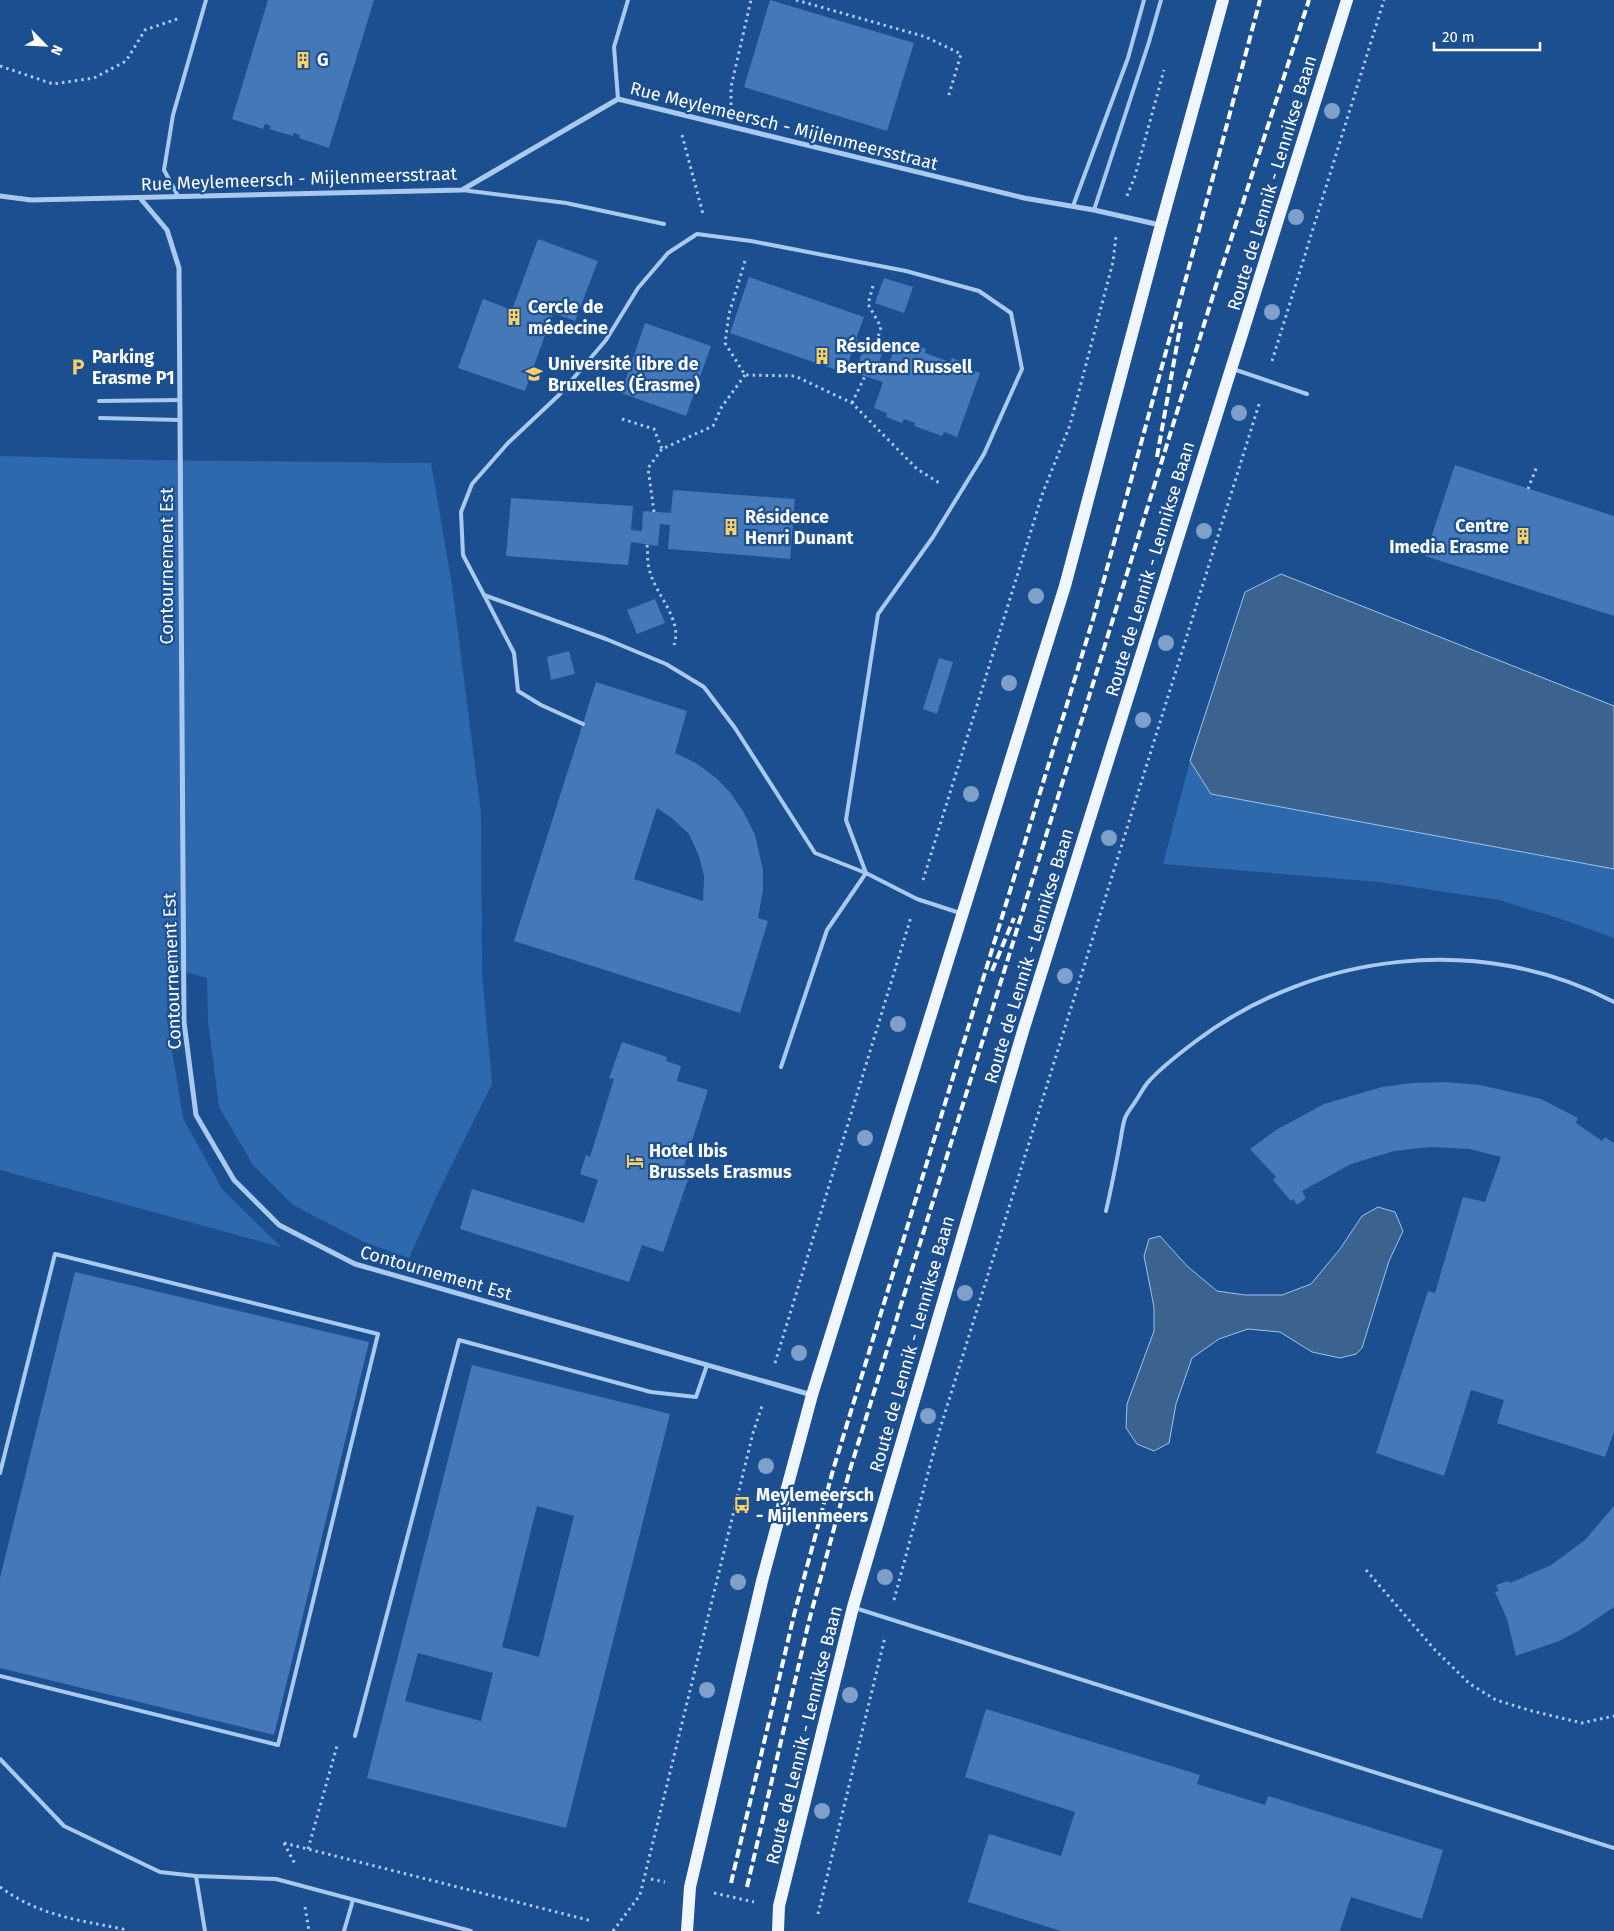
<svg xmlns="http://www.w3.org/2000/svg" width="1614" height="1931" font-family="'Fira Sans',sans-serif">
  <rect width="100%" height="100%" fill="#1b4f8f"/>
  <g fill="#2e69ad">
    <polygon points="0,456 145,460 431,463 452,585 481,813 482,973 492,1084 438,1193 409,1258 364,1242 293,1205 253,1165 219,1107 208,1020 207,978 168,967 167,1019 183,1118 222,1189 281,1247 0,1170"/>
    <polygon points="1190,761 1211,794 1614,869 1614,938 1564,920 1499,900 1379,882 1163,864"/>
  </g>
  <g fill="#3c6290" stroke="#9cc4f0">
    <polygon points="1281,574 1614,706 1614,869 1211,794 1190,761 1245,592"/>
    <polygon points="1378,1207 1395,1212 1403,1231 1389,1261 1362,1348 1356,1354 1340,1358 1312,1352 1280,1332 1248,1329 1219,1339 1192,1358 1176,1404 1169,1443 1154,1451 1137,1444 1126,1428 1127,1404 1154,1331 1154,1307 1144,1256 1149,1239 1160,1236 1187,1266 1217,1291 1245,1295 1282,1295 1311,1284 1340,1249 1362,1216"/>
  </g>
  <g fill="#4478b7" fill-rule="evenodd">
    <polygon points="268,0 374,0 329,148 299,138 300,135 293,133 293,136 269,129 271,126 265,124 263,129 232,119"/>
    <polygon points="770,0 914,43 887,131 744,87"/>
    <polygon points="538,239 598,261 575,321 553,313 525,391 458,368 483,299 512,310"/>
    <polygon points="749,277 864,317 856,339 866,342 867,340 884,347 878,367 886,370 897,344 909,348 910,343 926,349 925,353 950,362 952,358 967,364 965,368 980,373 957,437 944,432 942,436 914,426 915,423 904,419 902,423 886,417 887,413 874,408 883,382 855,373 862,353 853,349 845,373 730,333"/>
    <polygon points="884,278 913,287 904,313 875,303"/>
    <polygon points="645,323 711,346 686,416 621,393"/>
    <polygon points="1455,465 1614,516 1614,616 1425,556"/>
    <polygon points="673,490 795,499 790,559 668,549 670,525 660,524 658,546 631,542 628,565 506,556 511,498 633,506 631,530 642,531 643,511 671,513"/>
    <polygon points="655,599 665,623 637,634 627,610"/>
    <polygon points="569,651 575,674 551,680 547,657"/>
    <polygon points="939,658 953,662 937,714 923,709"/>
    <path d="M 596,682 L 687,711 L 675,753 L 696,763 L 716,778 L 730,792 L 743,811 L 755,835 L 763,870 L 763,890 L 758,918 L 768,921 L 740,1013 L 514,941 ZM 657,808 L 673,819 L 689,834 L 699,856 L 704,876 L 703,901 L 634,879 Z"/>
    <polygon points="622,1042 667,1057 666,1061 681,1066 677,1081 708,1090 684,1166 692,1168 663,1252 642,1245 629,1282 460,1229 472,1189 584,1223 598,1180 580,1174 586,1155 590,1157 614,1079 609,1078"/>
    <polygon points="1446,1082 1480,1085 1541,1099 1578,1118 1576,1123 1602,1141 1605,1137 1614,1143 1614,1432 1605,1457 1497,1423 1504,1400 1471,1390 1444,1476 1376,1453 1428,1291 1435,1293 1463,1197 1485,1202 1501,1157 1470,1149 1431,1147 1394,1151 1351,1164 1302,1191 1306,1198 1297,1205 1293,1199 1291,1201 1273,1180 1276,1177 1250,1149 1276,1130 1324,1104 1382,1087 1412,1083"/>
    <polygon points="75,1272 369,1342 274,1735 0,1668 0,1578"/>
    <path d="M 472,1365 L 670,1414 L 566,1828 L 367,1778 ZM 537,1506 L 574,1516 L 539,1657 L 502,1647 ZM 418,1653 L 493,1673 L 481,1721 L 405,1701 Z"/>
    <polygon points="1614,1506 1614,1607 1580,1630 1559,1641 1516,1656 1507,1619 1495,1592 1499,1591 1496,1585 1508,1581 1510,1583 1551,1565 1585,1540"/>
    <polygon points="986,1709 1200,1775 1197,1784 1265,1805 1268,1796 1443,1850 1422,1919 1351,1897 1340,1931 1061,1931 968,1902 989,1834 1061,1856 1075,1812 965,1777"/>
  </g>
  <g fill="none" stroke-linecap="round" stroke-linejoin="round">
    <g stroke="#a9c9ee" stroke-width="3" stroke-dasharray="2.5 4" stroke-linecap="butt">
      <polyline points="796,0 926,37 961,54 948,98"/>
      <polyline points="0,66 53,84 94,78 126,61 145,30 180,18"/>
      <polyline points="731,105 731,87 751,0"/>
      <polyline points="682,135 703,214"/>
      <polyline points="1127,196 1135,176 1164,70"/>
      <polyline points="745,261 729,314 725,343 745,375 795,376 852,403 917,469 941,484"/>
      <polyline points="873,286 868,304 881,327 876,344"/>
      <polyline points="1272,361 1384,0"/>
      <polyline points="852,403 865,376"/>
      <polyline points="622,419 654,429 662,449"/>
      <polyline points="1528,489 1537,466"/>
      <polyline points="654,512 648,468 662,449 713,426 721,408 745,375"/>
      <path d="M 647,545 C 648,553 647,564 650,572 C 656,595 683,620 674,645"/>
      <polyline points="923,880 1043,492 1070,425 1113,262 1116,236"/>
      <polyline points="775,1363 911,917"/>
      <polyline points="1366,1570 1435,1650 1470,1684 1496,1700 1532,1711 1582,1723 1614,1716"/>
      <polyline points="894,1600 939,1432 1260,401"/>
      <polyline points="284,1843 592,1921"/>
      <polyline points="284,1843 295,1864"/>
      <polyline points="308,1849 337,1746"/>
      <polyline points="651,1879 665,1882"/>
      <path d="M 0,1887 C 38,1915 77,1920 123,1929 L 123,1931"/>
      <polyline points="714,1893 754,1902"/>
      <polyline points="305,1907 309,1931"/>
      <polyline points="818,1914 885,1637"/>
      <polyline points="613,1931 640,1895 753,1433 763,1403"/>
    </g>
    <g stroke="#a9c9ee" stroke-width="4">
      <polyline points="618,99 614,47 628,0"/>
      <polyline points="462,190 566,203 664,224"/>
      <polyline points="178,196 164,170 173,115 206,0"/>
      <polyline points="1073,206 1128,58 1144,0"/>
      <polyline points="1094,210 1149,42 1161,0"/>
      <polyline points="1233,369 1307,394"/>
      <polyline points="99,401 180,400"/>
      <polyline points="100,418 180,420"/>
      <polyline points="484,595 514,653 518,691 541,705 583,724"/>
      <polyline points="866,873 846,820 878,614 933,537 984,454 1022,369 1011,313 979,291 906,271 751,241 697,234 668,253 638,288 606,340 560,394 508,443 472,484 461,512 463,555 484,595 606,639 666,664 704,687 735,728 815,853 866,873 917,899 960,913"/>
      <polyline points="781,1067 827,930 866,873"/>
      <path d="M 1106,1211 C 1111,1190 1115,1169 1119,1148 C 1121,1139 1122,1127 1125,1118 C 1127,1113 1132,1107 1135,1102 C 1140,1095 1144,1086 1150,1080 C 1163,1066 1180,1053 1196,1041 C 1314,952 1481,932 1614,1002"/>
      <polyline points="0,1473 55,1254 378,1334 278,1745 0,1676"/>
      <polyline points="855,1608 1614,1848"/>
      <polyline points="355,1736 459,1340 651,1392 696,1397 707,1365"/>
      <polyline points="0,1759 64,1826 160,1872 196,1876 276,1879 471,1931"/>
      <polyline points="196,1876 205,1931"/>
      <polyline points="344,1931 353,1900"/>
    </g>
    <g stroke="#a9c9ee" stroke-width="5">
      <polyline points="0,196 31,200 462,190 618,99 1024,198 1094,210 1160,225"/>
      <polyline points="140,198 167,230 179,268 184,1022 196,1115 234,1180 279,1225 355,1264 812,1395"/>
    </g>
    <g stroke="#f0f6ff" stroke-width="12">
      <polyline points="687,1931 690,1887 762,1581 812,1395 1065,586 1161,225 1223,0"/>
      <polyline points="778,1931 779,1906 853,1607 1023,1031 1347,0"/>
    </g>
    <g stroke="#fff" stroke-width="4" stroke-dasharray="9 4" stroke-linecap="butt">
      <polyline points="1157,457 1181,322"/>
      <polyline points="992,971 1014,918"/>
      <polyline points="731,1883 794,1615 833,1470 1094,616 1192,256 1260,0"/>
      <polyline points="747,1887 809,1621 849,1473 1219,276 1309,0"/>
    </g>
  </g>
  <g fill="#7ea0ca">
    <circle cx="1332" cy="111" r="8"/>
    <circle cx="1296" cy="217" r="8"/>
    <circle cx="1272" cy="312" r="8"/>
    <circle cx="1239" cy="413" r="8"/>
    <circle cx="1204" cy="531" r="8"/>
    <circle cx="1036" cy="596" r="8"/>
    <circle cx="1166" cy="643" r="8"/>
    <circle cx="1009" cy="683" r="8"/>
    <circle cx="1143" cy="720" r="8"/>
    <circle cx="971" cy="794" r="8"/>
    <circle cx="1109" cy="838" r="8"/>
    <circle cx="1065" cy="976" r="8"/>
    <circle cx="898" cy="1024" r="8"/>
    <circle cx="865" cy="1138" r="8"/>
    <circle cx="965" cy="1293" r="8"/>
    <circle cx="799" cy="1353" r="8"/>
    <circle cx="928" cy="1416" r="8"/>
    <circle cx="766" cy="1466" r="8"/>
    <circle cx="885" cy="1577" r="8"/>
    <circle cx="738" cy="1582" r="8"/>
    <circle cx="707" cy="1690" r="8"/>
    <circle cx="850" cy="1695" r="8"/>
    <circle cx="822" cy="1811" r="8"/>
  </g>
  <defs>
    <g id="building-bare" transform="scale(1.35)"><path d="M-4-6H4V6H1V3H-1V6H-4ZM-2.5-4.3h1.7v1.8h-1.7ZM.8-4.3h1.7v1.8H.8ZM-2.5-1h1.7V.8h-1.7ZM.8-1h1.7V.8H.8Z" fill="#ffd166" stroke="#1b4f8f" stroke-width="2.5" paint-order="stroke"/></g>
    <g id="parking-bare" transform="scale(1.35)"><path d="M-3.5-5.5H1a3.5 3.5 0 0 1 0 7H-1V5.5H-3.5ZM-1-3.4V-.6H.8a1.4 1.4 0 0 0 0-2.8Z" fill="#ffd166" stroke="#1b4f8f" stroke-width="2.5" paint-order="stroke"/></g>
    <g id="university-bare" transform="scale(1.35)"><path d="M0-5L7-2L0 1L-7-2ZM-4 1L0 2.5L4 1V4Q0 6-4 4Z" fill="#ffd166" stroke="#1b4f8f" stroke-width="2.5" paint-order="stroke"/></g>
    <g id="hotel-bare" transform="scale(1.35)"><path d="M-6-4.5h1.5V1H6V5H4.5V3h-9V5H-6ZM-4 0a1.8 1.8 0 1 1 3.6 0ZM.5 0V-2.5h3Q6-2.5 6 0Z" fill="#ffd166" stroke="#1b4f8f" stroke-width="2.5" paint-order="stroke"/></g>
    <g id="bus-bare" transform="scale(1.35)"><path d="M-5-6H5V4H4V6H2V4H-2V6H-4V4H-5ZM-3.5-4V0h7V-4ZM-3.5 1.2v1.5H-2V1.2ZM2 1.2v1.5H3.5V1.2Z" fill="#ffd166" stroke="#1b4f8f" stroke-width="2.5" paint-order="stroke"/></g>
  </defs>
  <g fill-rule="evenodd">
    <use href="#building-bare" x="303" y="60"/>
    <use href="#building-bare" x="514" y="317"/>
    <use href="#building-bare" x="822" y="356"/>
    <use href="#parking-bare" x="78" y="367"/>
    <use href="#university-bare" x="534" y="374"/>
    <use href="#building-bare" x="731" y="527"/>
    <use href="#building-bare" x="1523" y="536"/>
    <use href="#hotel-bare" x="635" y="1161"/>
    <use href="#bus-bare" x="742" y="1505"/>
  </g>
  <g text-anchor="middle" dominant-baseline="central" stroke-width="4.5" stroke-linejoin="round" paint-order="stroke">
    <g font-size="18" font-weight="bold" fill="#fff" stroke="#1b4f8f" text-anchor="start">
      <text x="317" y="60">G</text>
      <text x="528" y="307">Cercle de<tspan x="528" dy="21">médecine</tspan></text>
      <text x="836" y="346">Résidence<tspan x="836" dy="21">Bertrand Russell</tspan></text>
      <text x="92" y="357">Parking<tspan x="92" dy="21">Erasme P1</tspan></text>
      <text x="548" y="364">Université libre de<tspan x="548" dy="21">Bruxelles (Érasme)</tspan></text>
      <text x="745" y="517">Résidence<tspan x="745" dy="21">Henri Dunant</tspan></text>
      <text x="1509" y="526" text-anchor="end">Centre<tspan x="1509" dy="21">Imedia Erasme</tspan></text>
      <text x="649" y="1151">Hotel Ibis<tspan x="649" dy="21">Brussels Erasmus</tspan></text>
      <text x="756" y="1495">Meylemeersch<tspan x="756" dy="21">- Mijlenmeers</tspan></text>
    </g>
    <g font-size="18" fill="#fff" stroke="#1b4f8f">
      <text transform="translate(784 126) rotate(14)">Rue Meylemeersch - Mijlenmeersstraat</text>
      <text transform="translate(299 179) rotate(-2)">Rue Meylemeersch - Mijlenmeersstraat</text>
      <text transform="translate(1272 183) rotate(-73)">Route de Lennik - Lennikse Baan</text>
      <text transform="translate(167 566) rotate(-90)">Contournement Est</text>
      <text transform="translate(1150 569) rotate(-73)">Route de Lennik - Lennikse Baan</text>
      <text transform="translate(1029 956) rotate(-73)">Route de Lennik - Lennikse Baan</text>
      <text transform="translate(172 971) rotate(-92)">Contournement Est</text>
      <text transform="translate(436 1273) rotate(16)">Contournement Est</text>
      <text transform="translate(912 1344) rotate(-74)">Route de Lennik - Lennikse Baan</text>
      <text transform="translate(804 1735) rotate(-76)">Route de Lennik - Lennikse Baan</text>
    </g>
  </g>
  <g transform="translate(45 45) rotate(114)" stroke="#1b4f8f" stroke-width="4" paint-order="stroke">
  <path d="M0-4L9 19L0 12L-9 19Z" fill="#ffffff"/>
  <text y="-8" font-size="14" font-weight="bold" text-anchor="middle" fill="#ffffff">N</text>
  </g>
  <path d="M1434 42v8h106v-8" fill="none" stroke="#ffffff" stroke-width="2.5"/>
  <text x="1442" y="42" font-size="15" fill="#ffffff" stroke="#1b4f8f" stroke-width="4" paint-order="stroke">20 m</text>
</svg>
